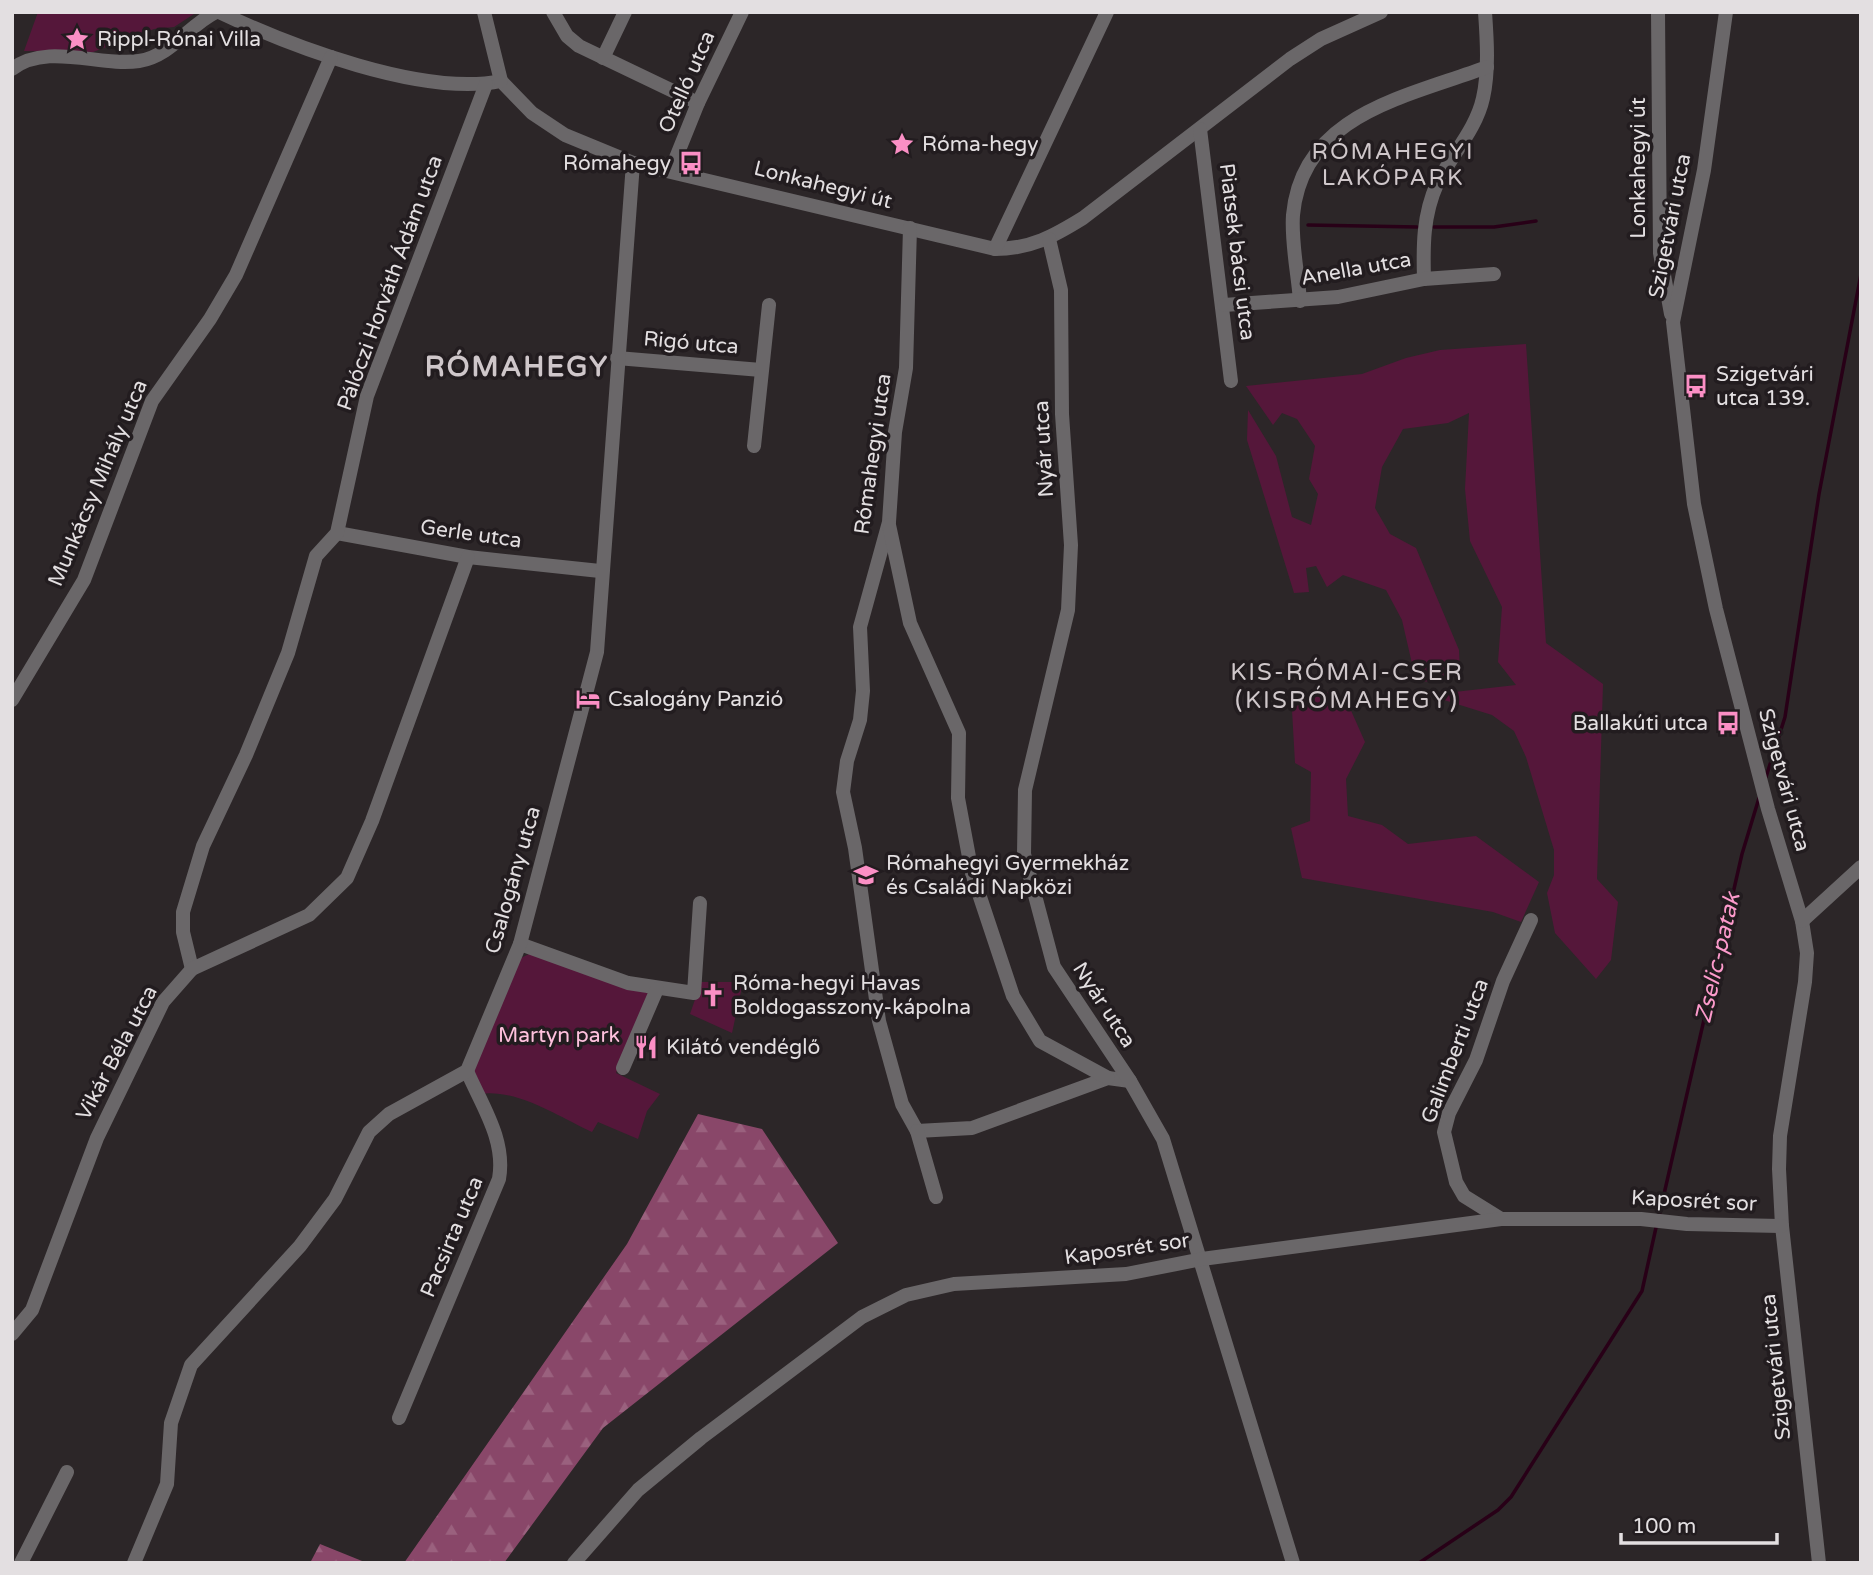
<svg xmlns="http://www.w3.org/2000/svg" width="1873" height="1575" font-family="'Varela Round',sans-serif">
  <defs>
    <pattern id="forest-firs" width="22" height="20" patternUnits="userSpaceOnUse" patternTransform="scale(1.75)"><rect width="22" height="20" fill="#894769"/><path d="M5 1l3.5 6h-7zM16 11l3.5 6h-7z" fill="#9a617e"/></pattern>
  </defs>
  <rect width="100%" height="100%" fill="#2c2628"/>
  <g fill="#55173a">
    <polygon points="38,12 197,12 174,27 154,29 93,52 24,51"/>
    <polygon points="1526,344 1546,643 1603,684 1597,879 1618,902 1611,960 1596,979 1555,933 1547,893 1554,875 1554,850 1526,757 1514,731 1492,715 1428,695 1516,685 1498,662 1502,607 1470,541 1465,489 1469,413 1448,423 1403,429 1382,467 1375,508 1390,534 1416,548 1459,650 1460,674 1437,682 1416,681 1402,620 1386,590 1343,575 1327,587 1316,566 1306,568 1309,592 1294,593 1247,440 1248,410 1276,456 1292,517 1311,525 1318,494 1309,479 1315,446 1297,419 1282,413 1273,425 1246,386 1362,374 1406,358 1440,350"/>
    <polygon points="1318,690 1345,697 1365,742 1346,779 1348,816 1382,825 1408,844 1476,836 1539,882 1521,922 1493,912 1302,878 1291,828 1310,821 1311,772 1295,763 1292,710"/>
    <path d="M 531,953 L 651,994 L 616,1073 L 660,1094 L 647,1111 L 638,1139 L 598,1122 L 592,1132 C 559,1117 517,1088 479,1094 L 472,1070 L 521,958 Z"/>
    <polygon points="701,982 743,982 732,1033 690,1014"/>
  </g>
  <g fill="url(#forest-firs)">
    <polygon points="698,1114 762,1129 838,1243 603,1428 504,1563 404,1563 627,1244"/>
    <polygon points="320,1544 367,1563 310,1563"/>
  </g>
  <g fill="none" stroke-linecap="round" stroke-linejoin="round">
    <g stroke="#280017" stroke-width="3.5">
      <polyline points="1308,225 1417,227"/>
      <polyline points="1434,227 1494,227 1536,221"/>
      <polyline points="1766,777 1785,717 1819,494 1861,274"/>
      <polyline points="1659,1216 1742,854 1759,798"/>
      <polyline points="1419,1563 1498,1510 1511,1497 1642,1291 1657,1223"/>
    </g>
    <g stroke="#6a6769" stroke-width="14">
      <path d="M 219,12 C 290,46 423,97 501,81 L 532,113 L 565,135 L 633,163 L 995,249 C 1031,249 1054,236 1083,218 L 1290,59 L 1321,39 L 1381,12"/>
      <polyline points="484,12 501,81"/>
      <polyline points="553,12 567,36 579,46 698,103"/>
      <polyline points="1658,12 1660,253 1671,314"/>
      <polyline points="1726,12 1704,170 1673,322 1694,504 1716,609 1768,809 1802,921 1807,953 1805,982 1780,1136 1779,1169 1782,1226 1819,1563"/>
      <polyline points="603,58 625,12"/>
      <path d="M 12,69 C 47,42 100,67 139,61 C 171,56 189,25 216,12"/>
      <polyline points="1200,129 1231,381"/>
      <polyline points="671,170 698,103 742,12"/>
      <polyline points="910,228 906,368 895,432 889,522 860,627 863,691 860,720 847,761 843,792 855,848 879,1021 902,1104 917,1131 972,1128 1108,1078 1130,1081"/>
      <polyline points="1049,239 1061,290 1062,414 1071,545 1068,610 1025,790 1024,854 1054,967 1130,1081 1163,1139 1293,1563"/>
      <polyline points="995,249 1107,12"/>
      <path d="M 1424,279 C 1423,246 1423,215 1437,184 C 1451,155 1476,130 1483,98 C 1489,71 1487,40 1485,12"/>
      <path d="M 1300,301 C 1298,273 1291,243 1293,215 C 1302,114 1407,97 1487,67"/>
      <polyline points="1224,305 1338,297 1424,279 1494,274"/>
      <polyline points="617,358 761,370"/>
      <polyline points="754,446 769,305"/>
      <polyline points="889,525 910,623 959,733 958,798 972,873 1013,996 1040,1041 1108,1078"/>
      <polyline points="337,533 468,557 600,571"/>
      <polyline points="12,700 84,580 152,401 210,319 236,275 331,57"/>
      <polyline points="1802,921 1861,867"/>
      <polyline points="520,944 628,983 694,993 700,903"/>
      <polyline points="192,969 183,932 183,912 203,846 246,755 288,653 316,556 337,533 367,396 486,84"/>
      <polyline points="623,1068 657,989"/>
      <polyline points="917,1131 936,1197"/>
      <polyline points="1501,1219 1464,1196 1456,1182 1444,1132 1449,1113 1476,1060 1503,981 1531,920"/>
      <polyline points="12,1334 32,1310 97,1138 163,1002 192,969 309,915 347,878 372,821 468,557"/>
      <path d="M 399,1418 L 499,1179 C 506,1140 482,1106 467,1071"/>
      <polyline points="21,1563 67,1472"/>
      <polyline points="134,1563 167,1484 171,1423 191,1365 300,1246 335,1199 369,1132 389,1114 467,1071 520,944 597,652 633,163"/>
      <polyline points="574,1563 638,1490 701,1438 862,1317 906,1295 954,1284 1126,1274 1202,1259 1501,1219 1641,1219 1687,1224 1782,1226"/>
    </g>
  </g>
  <defs>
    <g id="sight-bare" transform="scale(1.89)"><path d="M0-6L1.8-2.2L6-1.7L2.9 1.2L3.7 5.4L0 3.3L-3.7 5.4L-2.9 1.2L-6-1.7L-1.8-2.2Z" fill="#fb8fc5" stroke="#221c1f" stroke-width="2.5" paint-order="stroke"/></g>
    <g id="bus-bare" transform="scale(1.89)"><path d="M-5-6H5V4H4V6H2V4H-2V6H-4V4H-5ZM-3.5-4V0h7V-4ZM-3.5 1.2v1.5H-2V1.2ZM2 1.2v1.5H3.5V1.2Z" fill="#fb8fc5" stroke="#221c1f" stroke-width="2.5" paint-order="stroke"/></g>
    <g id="hotel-bare" transform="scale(1.89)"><path d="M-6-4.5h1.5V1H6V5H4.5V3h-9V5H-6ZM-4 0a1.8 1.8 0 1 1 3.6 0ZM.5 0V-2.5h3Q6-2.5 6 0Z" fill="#fb8fc5" stroke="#221c1f" stroke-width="2.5" paint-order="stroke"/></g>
    <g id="school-bare" transform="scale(1.89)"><path d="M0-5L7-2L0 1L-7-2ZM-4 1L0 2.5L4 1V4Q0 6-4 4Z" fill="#fb8fc5" stroke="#221c1f" stroke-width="2.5" paint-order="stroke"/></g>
    <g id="church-bare" transform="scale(1.89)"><path d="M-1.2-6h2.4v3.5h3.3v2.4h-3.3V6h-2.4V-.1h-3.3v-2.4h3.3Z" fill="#fb8fc5" stroke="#221c1f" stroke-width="2.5" paint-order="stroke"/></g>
    <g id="restaurant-bare" transform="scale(1.89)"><path d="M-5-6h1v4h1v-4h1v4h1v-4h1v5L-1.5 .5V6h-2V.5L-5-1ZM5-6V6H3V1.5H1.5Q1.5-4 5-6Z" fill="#fb8fc5" stroke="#221c1f" stroke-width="2.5" paint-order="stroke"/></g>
  </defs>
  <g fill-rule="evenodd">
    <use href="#sight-bare" x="77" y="39"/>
    <use href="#sight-bare" x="902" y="144"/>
    <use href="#bus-bare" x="691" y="163"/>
    <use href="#bus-bare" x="1696" y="386"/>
    <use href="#hotel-bare" x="588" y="699"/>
    <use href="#bus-bare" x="1728" y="723"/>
    <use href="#school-bare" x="866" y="875"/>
    <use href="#church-bare" x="713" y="995"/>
    <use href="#restaurant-bare" x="646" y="1047"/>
  </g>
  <g text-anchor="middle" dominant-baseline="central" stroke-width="7" stroke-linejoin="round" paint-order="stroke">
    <g font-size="21" fill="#e3dfe1" stroke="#221c1f" text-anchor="start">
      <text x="97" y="39">Rippl-Rónai Villa</text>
      <text x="922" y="144">Róma-hegy</text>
      <text x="671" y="163" text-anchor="end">Rómahegy</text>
      <text x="1716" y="374">Szigetvári<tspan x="1716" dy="24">utca 139.</tspan></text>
      <text x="608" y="699">Csalogány Panzió</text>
      <text x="1708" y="723" text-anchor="end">Ballakúti utca</text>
      <text x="886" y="863">Rómahegyi Gyermekház<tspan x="886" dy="24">és Családi Napközi</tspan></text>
      <text x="733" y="983">Róma-hegyi Havas<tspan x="733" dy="24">Boldogasszony-kápolna</tspan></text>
      <text x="666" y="1047">Kilátó vendéglő</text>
    </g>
    <g font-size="21" fill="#e3dfe1" stroke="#221c1f">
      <text transform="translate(687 82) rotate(-66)">Otelló utca</text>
      <text transform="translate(1638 168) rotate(-90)">Lonkahegyi út</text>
      <text transform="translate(823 185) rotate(14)">Lonkahegyi út</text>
      <text transform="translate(1670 226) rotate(-79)">Szigetvári utca</text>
      <text transform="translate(1237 252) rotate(83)">Piatsek bácsi utca</text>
      <text transform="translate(1356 269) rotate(-10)">Anella utca</text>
      <text transform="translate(390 283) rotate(-70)">Pálóczi Horváth Ádám utca</text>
      <text transform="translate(691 343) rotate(5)">Rigó utca</text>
      <text transform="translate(1044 449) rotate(-93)">Nyár utca</text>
      <text transform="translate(873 454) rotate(-82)">Rómahegyi utca</text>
      <text transform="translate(98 483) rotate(-67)">Munkácsy Mihály utca</text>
      <text transform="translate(471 534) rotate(8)">Gerle utca</text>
      <text transform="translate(1784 780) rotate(75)">Szigetvári utca</text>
      <text transform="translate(513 880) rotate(-74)">Csalogány utca</text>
      <text transform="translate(1104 1005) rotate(57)">Nyár utca</text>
      <text transform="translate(1455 1051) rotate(-69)">Galimberti utca</text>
      <text transform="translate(117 1053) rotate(-62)">Vikár Béla utca</text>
      <text transform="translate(1694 1201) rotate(3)">Kaposrét sor</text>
      <text transform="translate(452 1237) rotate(-67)">Pacsirta utca</text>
      <text transform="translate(1127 1249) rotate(-8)">Kaposrét sor</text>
      <text transform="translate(1776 1367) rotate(-96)">Szigetvári utca</text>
    </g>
    <g font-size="21" fill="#fec1dd" stroke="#221c1f">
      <text x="559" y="1035">Martyn park</text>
    </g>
    <g font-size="23" letter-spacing="2" fill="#cfc7ca" stroke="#221c1f">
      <text x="1393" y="152">RÓMAHEGYI<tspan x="1393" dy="26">LAKÓPARK</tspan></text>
    </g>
    <g font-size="23" font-style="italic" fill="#fc9acb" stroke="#221c1f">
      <text transform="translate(1718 958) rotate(-77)">Zselic-patak</text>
    </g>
    <g font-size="24" letter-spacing="2" fill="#cfc7ca" stroke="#221c1f">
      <text x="1347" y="672">KIS-RÓMAI-CSER<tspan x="1347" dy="28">(KISRÓMAHEGY)</tspan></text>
    </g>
    <g font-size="28" font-weight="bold" letter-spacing="2" fill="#cfc7ca" stroke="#221c1f">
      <text x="517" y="367">RÓMAHEGY</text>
    </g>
  </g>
  <rect width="1873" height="1575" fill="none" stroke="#e3dfe1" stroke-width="28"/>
  <path d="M1621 1533v10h156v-10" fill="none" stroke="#e3dfe1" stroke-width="3.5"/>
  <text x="1632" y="1533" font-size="21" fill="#e3dfe1" stroke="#221c1f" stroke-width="5" paint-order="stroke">100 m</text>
</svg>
